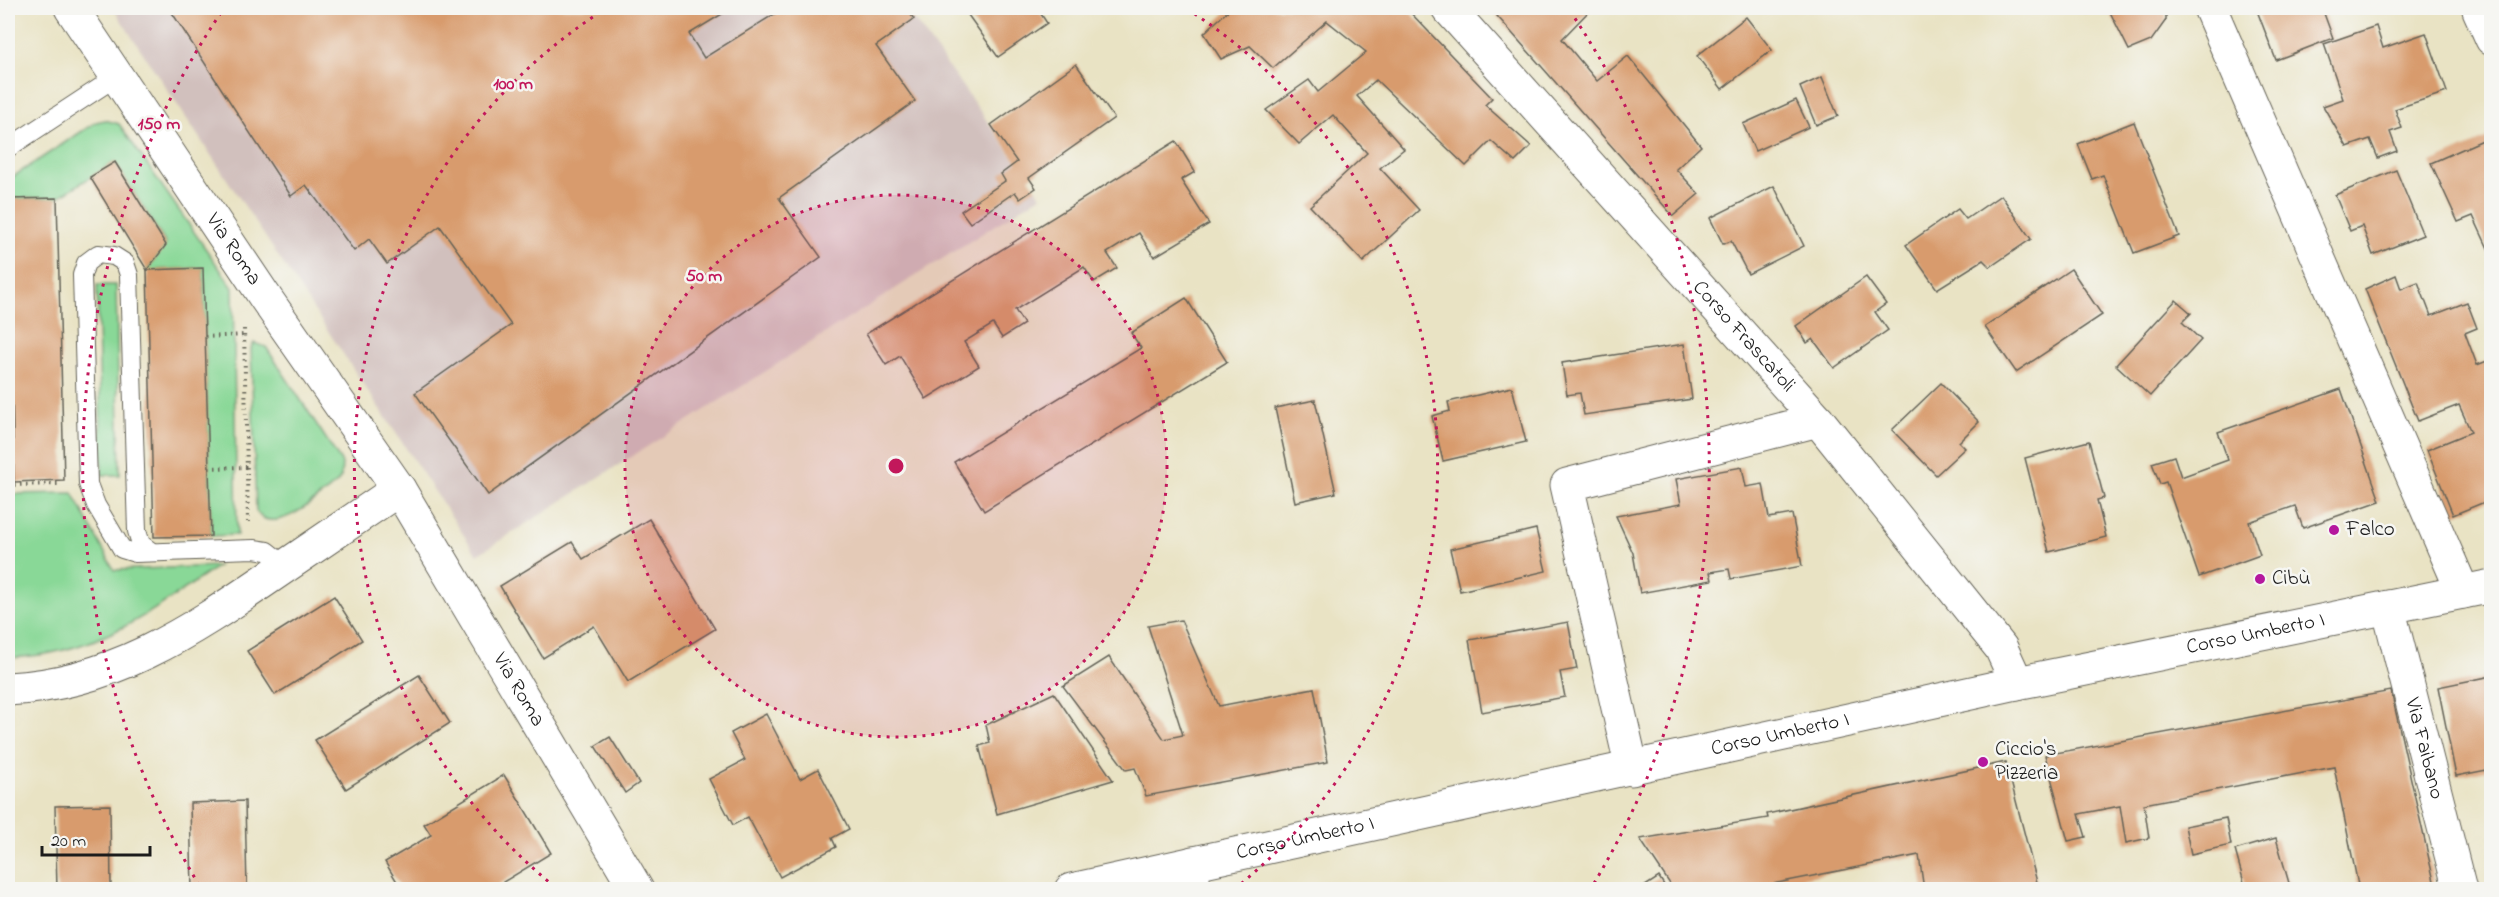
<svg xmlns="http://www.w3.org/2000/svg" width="2499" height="897" font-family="'Indie Flower',sans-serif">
  <rect width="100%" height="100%" fill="#f6f6f2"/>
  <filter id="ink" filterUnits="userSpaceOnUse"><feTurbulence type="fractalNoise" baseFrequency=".0167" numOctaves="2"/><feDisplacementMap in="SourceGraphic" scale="12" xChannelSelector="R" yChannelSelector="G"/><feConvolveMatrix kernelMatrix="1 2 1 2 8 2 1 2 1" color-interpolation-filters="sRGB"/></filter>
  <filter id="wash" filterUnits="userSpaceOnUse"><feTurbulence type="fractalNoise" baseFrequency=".008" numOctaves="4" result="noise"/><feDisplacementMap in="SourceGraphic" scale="24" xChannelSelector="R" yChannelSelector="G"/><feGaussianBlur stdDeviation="1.35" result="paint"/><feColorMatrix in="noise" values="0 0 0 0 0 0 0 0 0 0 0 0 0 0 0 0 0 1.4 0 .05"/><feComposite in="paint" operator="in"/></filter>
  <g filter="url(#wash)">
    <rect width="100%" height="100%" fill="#e9e3c4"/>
    <polygon fill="#d1c0bd" points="113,8 906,8 1041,196 477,555"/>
    <g fill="#89d897" stroke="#527a5a" stroke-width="1.5">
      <polygon points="105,120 119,124 233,288 237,535 211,536 203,268 147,270 166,244 115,162 57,198 8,199 8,180 96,122"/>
      <polygon points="8,259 14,482 8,482"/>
      <polygon points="97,285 116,285 120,475 102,475"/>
      <path d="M 254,343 L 266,347 L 342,463 L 341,477 L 337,483 C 320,496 273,539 256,511 L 251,348 Z"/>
      <path d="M 73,493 L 114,570 L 218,566 C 149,614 95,655 8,658 L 8,494 Z"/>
    </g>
    <g id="blocks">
      <g fill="#d89b6d">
        <polygon points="169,8 732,8 689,34 704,58 784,8 906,8 914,19 876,46 915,101 779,198 821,257 488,495 415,393 511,325 440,226 387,264 369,239 354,251 306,185 291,196"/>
        <polygon points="963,8 1037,8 1047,23 998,57"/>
        <polygon points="1231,8 1406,8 1492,98 1485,105 1531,146 1515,162 1491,141 1466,166 1376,80 1357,96 1404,149 1380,168 1419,210 1363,262 1310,206 1367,153 1333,115 1299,144 1266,110 1309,80 1318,92 1366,52 1327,21 1273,68 1250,46 1221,59 1204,33"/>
        <polygon points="1490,8 1592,8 1562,39 1597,81 1628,56 1701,146 1676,169 1699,194 1673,216"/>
        <polygon points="2082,8 2095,8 2085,13"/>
        <polygon points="2108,8 2166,8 2166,20 2151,41 2129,50"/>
        <polygon points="2256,8 2322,8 2333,38 2276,60"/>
        <polygon points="1746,17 1772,50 1722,89 1697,56"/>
        <polygon points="2376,26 2383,48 2426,33 2447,92 2395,109 2402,128 2390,132 2397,151 2378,158 2370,139 2347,147 2323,106 2343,99 2324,44"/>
        <polygon points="1076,64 1114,118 1029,178 1036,188 1020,199 1015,192 970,223 961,211 1005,181 1001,174 1017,162 991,125"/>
        <polygon points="1822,77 1838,116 1816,125 1800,87"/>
        <polygon points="1796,100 1809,127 1755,151 1743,124"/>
        <polygon points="2134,122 2179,236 2134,253 2103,175 2092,179 2078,144"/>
        <polygon points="2492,136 2492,257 2473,216 2458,222 2431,163"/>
        <polygon points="1176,141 1195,172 1181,180 1209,224 1154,257 1139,233 1107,253 1117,268 1094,282 1084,267 1015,310 1024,324 1002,338 993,324 964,342 979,366 926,399 900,356 886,365 866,334"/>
        <polygon points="115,162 166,245 147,270 90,177"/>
        <polygon points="2396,170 2423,235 2373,255 2362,226 2350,231 2335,195"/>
        <polygon points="1774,186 1804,246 1748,274 1731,241 1723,244 1710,218"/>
        <polygon points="2001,195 2031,239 1990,267 1983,260 1937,289 1906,245 1958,209 1966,219"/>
        <polygon points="57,198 64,480 14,482 8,199"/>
        <polygon points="203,268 211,536 154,537 147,270"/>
        <polygon points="2071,269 2102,315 2016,372 1985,327"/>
        <polygon points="2396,275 2401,289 2418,282 2431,316 2467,302 2477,328 2465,333 2477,365 2492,359 2492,499 2453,515 2427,450 2471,432 2459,405 2418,421 2365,289"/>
        <polygon points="1866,277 1886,304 1875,312 1888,330 1834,368 1813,339 1807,343 1796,326"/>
        <polygon points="1186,298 1227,362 984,511 954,462 1141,348 1131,333"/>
        <polygon points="2176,300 2191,313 2182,322 2201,340 2150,396 2116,365"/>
        <polygon points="1684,344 1692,399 1584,415 1580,393 1567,395 1562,363"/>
        <polygon points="1941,383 1979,422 1959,442 1965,448 1936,475 1892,430"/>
        <polygon points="1512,387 1526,442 1443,461 1432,416 1450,411 1448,402"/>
        <polygon points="2341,389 2380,501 2303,528 2295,506 2249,522 2260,555 2199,577 2166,482 2160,484 2152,463 2174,456 2181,477 2228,460 2218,432"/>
        <polygon points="1315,400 1336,493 1295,502 1275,408"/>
        <polygon points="2089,441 2104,498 2097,500 2106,537 2049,552 2025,458"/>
        <polygon points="1742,467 1746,487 1763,484 1769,518 1792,514 1802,566 1731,579 1729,569 1710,572 1712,580 1640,593 1633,553 1616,516 1681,504 1676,479"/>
        <polygon points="649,519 715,629 628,682 594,626 543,658 500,586 572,542 583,559"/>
        <polygon points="1536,529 1546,571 1460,591 1450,549"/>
        <polygon points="334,596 362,640 275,695 247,651"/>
        <polygon points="1181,620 1219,706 1314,688 1328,762 1146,796 1135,768 1126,770 1063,686 1109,657 1164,739 1183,735 1148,626"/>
        <polygon points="1568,622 1577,669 1560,672 1565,697 1482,712 1469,640"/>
        <polygon points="419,675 450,723 346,789 315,740"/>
        <polygon points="2492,676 2492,769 2456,776 2438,687"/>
        <polygon points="2391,691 2436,890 2359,890 2334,767 2144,804 2149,838 2126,843 2120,806 2079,814 2086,837 2068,841 2045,755"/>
        <polygon points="1054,693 1113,780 997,814 979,746 990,743 986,725"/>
        <polygon points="766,714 800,779 818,769 849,829 832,838 836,847 780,877 748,817 733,825 709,779 745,760 731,733"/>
        <polygon points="610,737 639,783 625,793 595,746"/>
        <polygon points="2006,762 2039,890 1924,890 1919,855 1742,890 1674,890 1640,839 1768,818 1767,814"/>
        <polygon points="504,775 551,853 490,890 402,890 385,862 431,835 424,824"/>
        <polygon points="245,801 247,890 192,890 190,803"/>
        <polygon points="110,805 111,890 57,890 55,806"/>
        <polygon points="2226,818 2231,845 2191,854 2185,826"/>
        <polygon points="2276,838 2291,890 2246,890 2235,850"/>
        <polygon points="1659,877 1667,890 1639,890"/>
      </g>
    </g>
  </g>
  <g filter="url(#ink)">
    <use href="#blocks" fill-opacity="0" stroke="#646257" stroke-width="1.5"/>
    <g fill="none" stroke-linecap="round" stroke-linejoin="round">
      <g stroke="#646257" stroke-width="20">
        <g id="lane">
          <polyline points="8,148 116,77"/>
          <polyline points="152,552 141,544 137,531 129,275 125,263 114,256 98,254 86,263 82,275 88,484 96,505 119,544 122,549 135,553 254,549 267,551 286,566"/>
        </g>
      </g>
      <g stroke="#646257" stroke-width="35">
        <g id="street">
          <path id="s1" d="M 71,8 L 267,300 L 399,489 L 637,890"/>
          <polyline points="2210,8 2463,592"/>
          <polyline points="2479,10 2492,39"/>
          <path d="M 8,689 C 111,684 188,633 271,576 C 314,547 357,518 399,489"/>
          <polyline points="1632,769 1567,485 1818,420"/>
          <polyline points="1193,863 1193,890"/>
        </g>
      </g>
      <g stroke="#646257" stroke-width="35">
        <g id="secondary">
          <path id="s2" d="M 1448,8 L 1818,420 L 2001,648 L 2017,683"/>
          <path id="s3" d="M 2388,607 L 2460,890"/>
          <path id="s4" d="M 1071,890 L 2017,683 L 2492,586"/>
        </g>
      </g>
      <g stroke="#646257" stroke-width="4" stroke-dasharray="1.5 4.5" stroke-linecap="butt">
        <polyline points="244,329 248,522"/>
        <polyline points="205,337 244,335"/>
        <polyline points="209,468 247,467"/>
        <polyline points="8,485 61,484"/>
      </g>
      <use href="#lane" stroke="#fff" stroke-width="18"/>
      <use href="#street" stroke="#fff" stroke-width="33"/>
      <use href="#secondary" stroke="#fff" stroke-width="33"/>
    </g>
  </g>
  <circle cx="896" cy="466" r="271" fill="#c2185b" fill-opacity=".12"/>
  <g fill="none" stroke="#c2185b" stroke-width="3" stroke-dasharray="3 6">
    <circle cx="896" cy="466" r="271"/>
    <path d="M555 887A542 542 0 0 1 605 9M1187 9A542 542 0 0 1 1237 887"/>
    <path d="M199 885A813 813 0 0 1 222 11M1570 11A813 813 0 0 1 1593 885"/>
  </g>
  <g fill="#b5179e" stroke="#f6f6f2" stroke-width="2">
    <circle cx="2334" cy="530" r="6"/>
    <circle cx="2260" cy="579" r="6"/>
    <circle cx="1983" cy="762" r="6"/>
  </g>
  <g text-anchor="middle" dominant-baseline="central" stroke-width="5" stroke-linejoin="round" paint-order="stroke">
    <g font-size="21" fill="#1c1c1c" stroke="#f6f6f2">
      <text stroke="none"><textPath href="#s1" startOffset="291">Via Roma</textPath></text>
      <text stroke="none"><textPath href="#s2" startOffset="442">Corso Frascatoli</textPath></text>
      <text stroke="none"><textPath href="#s4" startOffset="1212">Corso Umberto I</textPath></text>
      <text stroke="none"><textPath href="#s1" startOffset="816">Via Roma</textPath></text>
      <text stroke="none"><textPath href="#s4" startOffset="726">Corso Umberto I</textPath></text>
      <text stroke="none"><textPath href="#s3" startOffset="146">Via Faibano</textPath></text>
      <text stroke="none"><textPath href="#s4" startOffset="240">Corso Umberto I</textPath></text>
    </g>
    <g font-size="21" fill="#1c1c1c" stroke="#f6f6f2" text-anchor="start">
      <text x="2346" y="530">Falco</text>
      <text x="2272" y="579">Cibù</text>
      <text x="1995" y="750">Ciccio's<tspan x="1995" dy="24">Pizzeria</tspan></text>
    </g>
  </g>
  <circle cx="896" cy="466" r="9" fill="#c2185b" stroke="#f6f6f2" stroke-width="3"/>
  <g font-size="18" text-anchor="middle" font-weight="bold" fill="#c2185b" stroke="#f6f6f2" stroke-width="5" stroke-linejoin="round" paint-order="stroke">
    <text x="513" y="89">100 m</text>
    <text x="159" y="129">150 m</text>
    <text x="704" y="281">50 m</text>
  </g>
  <rect width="2499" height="897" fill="none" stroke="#f6f6f2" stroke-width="30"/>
  <path d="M42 846v9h108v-9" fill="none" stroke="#1c1c1c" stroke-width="3"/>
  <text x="51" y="846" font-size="18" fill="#1c1c1c" stroke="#f6f6f2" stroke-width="4.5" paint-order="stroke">20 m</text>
</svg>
